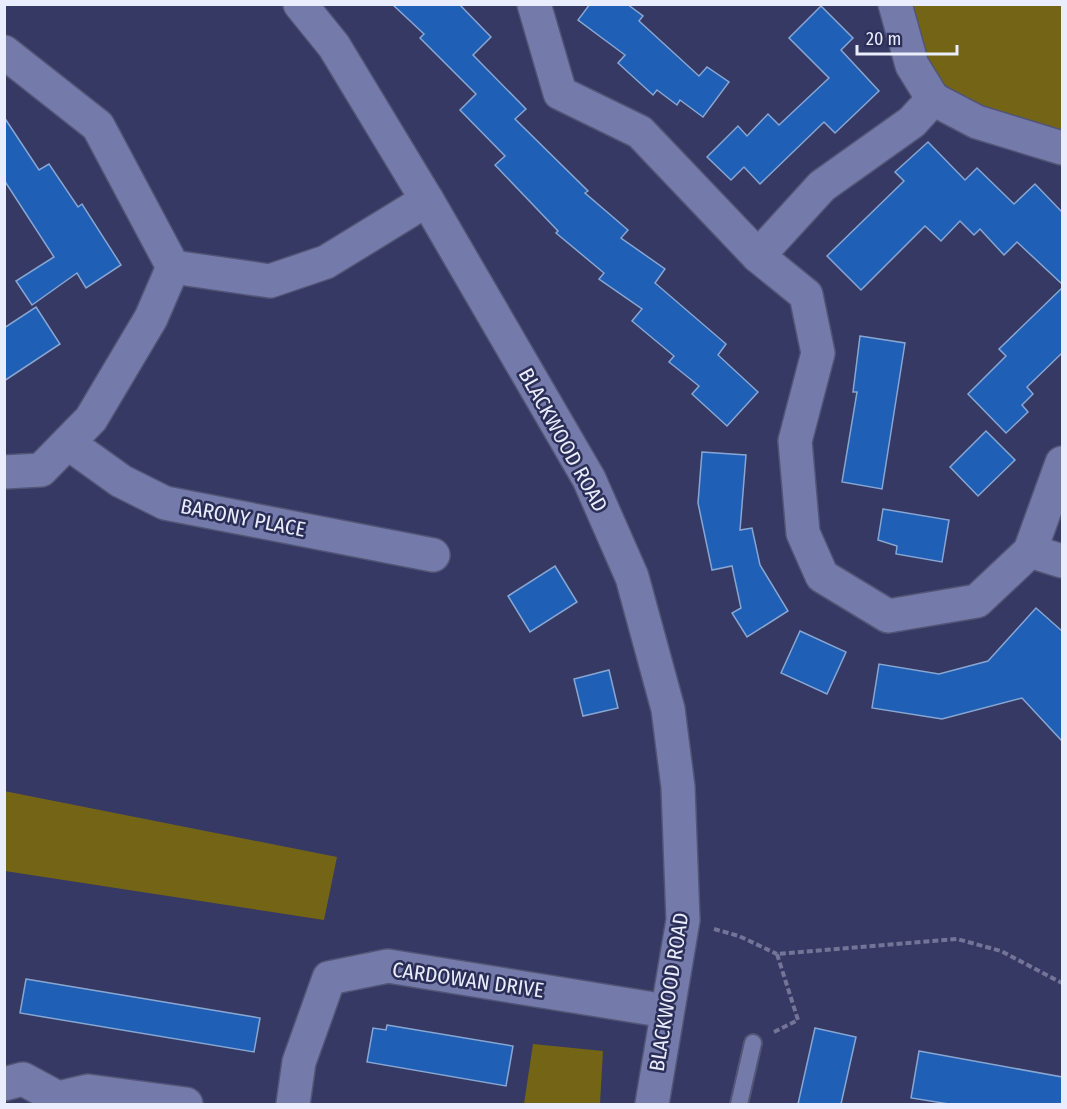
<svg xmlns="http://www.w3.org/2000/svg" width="1067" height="1109" font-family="'Fira Sans Condensed',sans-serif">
  <rect width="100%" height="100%" fill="#353963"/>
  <g fill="#746516">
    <path d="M 913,5 L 1062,5 L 1062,133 C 1017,120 957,111 930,66 C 919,48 916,25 913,5 Z"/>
    <polygon points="4,791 337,857 324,920 5,871"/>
    <polygon points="533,1044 603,1051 600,1104 524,1104"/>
  </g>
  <g fill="#205fb6" stroke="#88a6d2" stroke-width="1.5">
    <polygon points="392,4 459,4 491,37 473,55 526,109 515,119 588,191 585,193 628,230 621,238 665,269 655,283 726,344 718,355 758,392 727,426 692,394 699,386 669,362 674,356 632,321 642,309 599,279 604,273 556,233 558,231 495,165 505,156 460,110 476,94 420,38 424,34"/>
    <polygon points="590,4 627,4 643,16 639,21 699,76 707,67 729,82 703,117 680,100 677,105 657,90 653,95 618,63 625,55 578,20"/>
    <polygon points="821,6 853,38 841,50 879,91 835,133 824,122 760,184 744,167 731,180 707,157 738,126 747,136 768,114 779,125 829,78 789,38"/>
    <polygon points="4,117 39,170 49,164 78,207 82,204 121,265 86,288 77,273 32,305 16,281 54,257 4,180"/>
    <polygon points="928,142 965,180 977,168 1014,204 1035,184 1062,212 1062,284 1017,242 1004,255 980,229 974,235 960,221 941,241 925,226 861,290 827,256 904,181 895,172"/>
    <polygon points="1062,288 1062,353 1027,387 1033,394 1022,405 1028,412 1006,433 968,394 1006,356 999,349"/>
    <polygon points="36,307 60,344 4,381 4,328"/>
    <polygon points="860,336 905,343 882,489 842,482 857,392 853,392"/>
    <polygon points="986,431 1015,460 978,496 950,467"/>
    <polygon points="702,452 746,455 740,530 752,528 760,565 788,611 747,637 732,613 741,608 732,566 712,570 698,503"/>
    <polygon points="883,509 949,520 942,562 896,554 897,546 878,540"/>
    <polygon points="555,566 577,602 530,632 508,596"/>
    <polygon points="1036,608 1062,631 1062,741 1022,698 942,719 872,708 879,664 939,674 988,661"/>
    <polygon points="800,631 846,652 827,694 781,673"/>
    <polygon points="609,670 618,708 583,716 574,679"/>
    <polygon points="26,979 260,1018 254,1052 20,1013"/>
    <polygon points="387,1025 513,1046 506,1086 367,1062 373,1028 386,1030"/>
    <polygon points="815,1028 856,1037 841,1104 798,1104"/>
    <polygon points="919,1051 1062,1077 1062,1104 949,1104 911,1098"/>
  </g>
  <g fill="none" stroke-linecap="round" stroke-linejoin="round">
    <g stroke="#525576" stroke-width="20">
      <polyline id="lane" points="739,1104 753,1043"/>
    </g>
    <g stroke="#525576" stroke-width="36">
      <g id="street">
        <polyline points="534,4 560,93 640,132 758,256 806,295 818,353 795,441 803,533 822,576 888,616 977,601 1030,551 1062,463"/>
        <polyline points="895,4 912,65 933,99"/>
        <polyline points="4,52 98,126 173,267"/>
        <polyline points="758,256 822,186 912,122 933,99 977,122 1062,148"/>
        <polyline points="173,267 270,281 326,262 427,200"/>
        <polyline points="68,443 121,481 165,503 433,555"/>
        <polyline points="4,472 41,470 91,419 151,318 173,267"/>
        <polyline points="1030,551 1062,561"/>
        <polyline points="4,1084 23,1079 58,1098 61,1104"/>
        <polyline points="58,1098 88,1091 186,1104"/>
        <polyline points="293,1104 299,1062 329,978 388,966 666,1011"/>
      </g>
    </g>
    <g stroke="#525576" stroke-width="36">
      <polyline id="secondary" points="300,4 334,46 427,200 589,479 632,577 668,709 678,787 683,920 652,1104"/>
    </g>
    <g stroke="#727597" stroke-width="4" stroke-dasharray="6 3" stroke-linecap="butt">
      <polyline points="714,929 739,936 777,954"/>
      <polyline points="774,1032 798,1020 777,954 957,939 1001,951 1062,983"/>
    </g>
    <use href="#lane" stroke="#747aa9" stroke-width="16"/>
    <use href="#street" stroke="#747aa9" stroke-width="33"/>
    <use href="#secondary" stroke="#747aa9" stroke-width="33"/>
  </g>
  <g text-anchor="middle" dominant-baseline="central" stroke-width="5" stroke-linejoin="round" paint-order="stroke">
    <g font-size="21" fill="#eaedfd" stroke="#2b2e57">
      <text transform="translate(563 440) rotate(61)">BLACKWOOD ROAD</text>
      <text transform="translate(243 518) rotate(11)">BARONY PLACE</text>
      <text transform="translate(468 980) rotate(8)">CARDOWAN DRIVE</text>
      <text transform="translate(669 992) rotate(-81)">BLACKWOOD ROAD</text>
    </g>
  </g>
  <rect width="1067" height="1109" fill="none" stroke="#eaedfd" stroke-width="12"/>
  <path d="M857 45v9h100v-9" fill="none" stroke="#eaedfd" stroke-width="3"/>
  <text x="866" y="45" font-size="18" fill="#eaedfd" stroke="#2b2e57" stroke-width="4.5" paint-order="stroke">20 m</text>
</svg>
